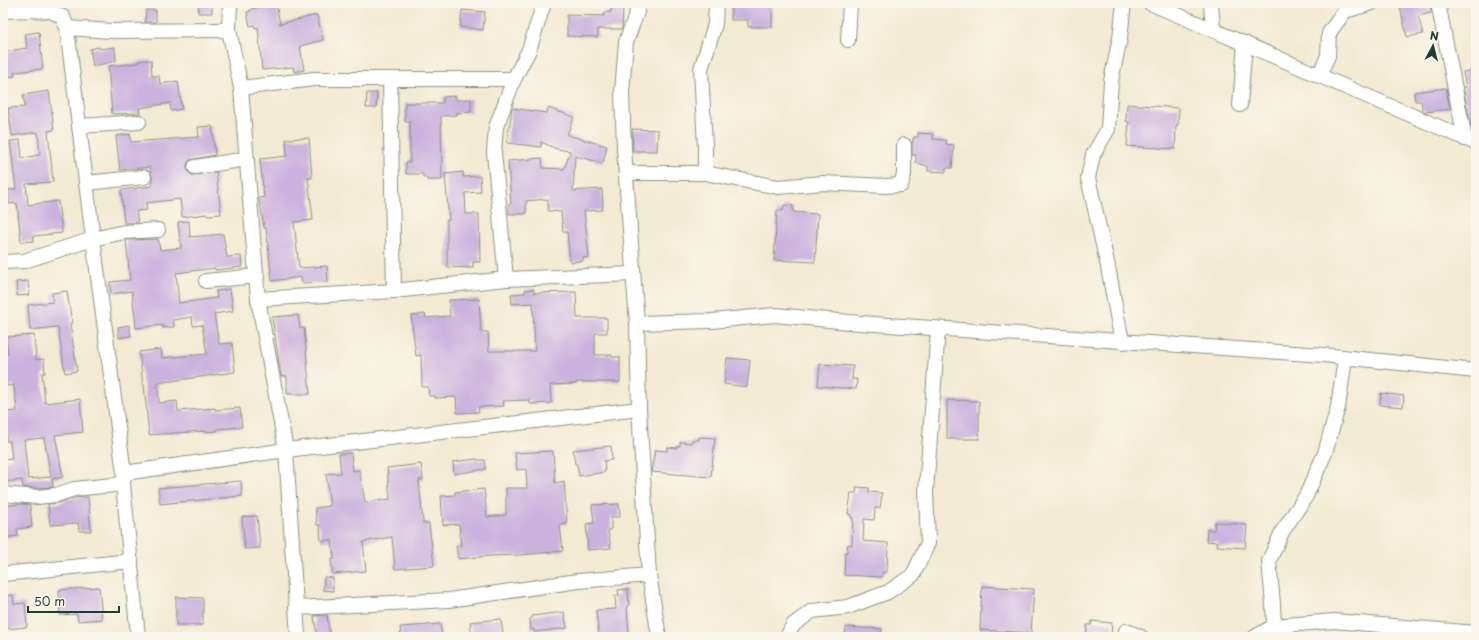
<svg xmlns="http://www.w3.org/2000/svg" width="1479" height="640" font-family="'Playpen Sans',sans-serif">
  <rect width="100%" height="100%" fill="#fbf7ec"/>
  <filter id="ink" filterUnits="userSpaceOnUse"><feTurbulence type="fractalNoise" baseFrequency=".025" numOctaves="2"/><feDisplacementMap in="SourceGraphic" scale="8" xChannelSelector="R" yChannelSelector="G"/><feConvolveMatrix kernelMatrix="1 2 1 2 8 2 1 2 1" color-interpolation-filters="sRGB"/></filter>
  <filter id="wash" filterUnits="userSpaceOnUse"><feTurbulence type="fractalNoise" baseFrequency=".012" numOctaves="4" result="noise"/><feDisplacementMap in="SourceGraphic" scale="16" xChannelSelector="R" yChannelSelector="G"/><feGaussianBlur stdDeviation="0.9" result="paint"/><feColorMatrix in="noise" values="0 0 0 0 0 0 0 0 0 0 0 0 0 0 0 0 0 1.4 0 .05"/><feComposite in="paint" operator="in"/></filter>
  <g filter="url(#wash)">
    <rect width="100%" height="100%" fill="#f3ead3"/>
    <g id="blocks">
      <g fill="#cbb2de" fill-rule="evenodd">
        <polygon points="199,3 212,3 212,13 198,13"/>
        <polygon points="731,3 772,3 772,27 748,27 748,20 731,20"/>
        <polygon points="1399,3 1430,3 1431,13 1418,16 1423,34 1407,37"/>
        <polygon points="276,4 280,24 317,15 323,40 300,46 304,70 294,72 293,67 262,70 258,27 255,28 254,25 250,26 247,12 251,11 251,9"/>
        <polygon points="611,8 623,9 622,29 598,29 598,37 567,36 567,15 604,16 605,12 611,12"/>
        <polygon points="146,10 156,10 156,22 145,22"/>
        <polygon points="462,10 485,12 483,30 460,27"/>
        <polygon points="39,32 43,69 14,72 15,76 3,77 3,52 27,48 25,34"/>
        <polygon points="99,47 100,49 115,47 116,61 93,66 90,49"/>
        <polygon points="151,60 152,76 159,76 160,84 178,81 182,109 171,111 170,103 139,108 140,113 112,114 108,66 138,63 138,61"/>
        <polygon points="1476,70 1476,134 1472,132 1463,87 1466,87 1463,72"/>
        <polygon points="1446,88 1450,109 1426,112 1423,111 1421,101 1415,101 1414,92"/>
        <polygon points="49,91 54,130 48,131 53,182 26,184 28,205 58,201 62,233 33,236 34,241 21,242 17,203 9,204 8,190 16,189 10,141 20,140 22,158 40,155 38,132 12,136 8,108 25,107 23,95"/>
        <polygon points="367,93 377,93 376,108 366,108"/>
        <polygon points="456,96 456,100 471,99 471,112 456,113 457,115 441,116 442,180 427,180 426,177 423,177 423,174 406,174 406,162 410,162 410,122 405,122 405,103 443,103 443,97"/>
        <polygon points="1127,104 1179,108 1178,125 1176,125 1175,149 1127,146 1129,122 1126,121"/>
        <polygon points="512,108 547,113 548,108 574,117 567,135 607,146 603,163 575,156 573,191 602,189 603,203 602,210 584,211 589,257 583,258 583,261 570,262 567,232 563,232 561,212 548,211 548,199 526,201 526,214 509,214 509,204 511,204 508,161 542,158 543,168 564,169 570,153 570,151 557,149 541,142 541,147 507,143"/>
        <polygon points="212,126 215,155 190,160 187,164 187,168 189,173 192,175 216,172 221,214 208,215 207,214 182,217 180,199 146,203 147,210 136,211 138,223 124,223 121,190 152,186 152,177 150,167 120,170 116,136 130,134 131,142 199,137 198,127"/>
        <polygon points="632,129 658,130 657,151 633,151"/>
        <polygon points="918,133 933,134 933,139 946,140 946,144 954,145 952,168 946,168 946,172 928,171 928,166 916,163 916,155 912,155 912,144 914,137 918,137"/>
        <polygon points="309,138 312,178 308,178 313,220 294,222 299,268 327,266 328,282 302,283 301,277 272,281 266,228 264,228 259,198 264,197 260,159 287,156 286,139"/>
        <polygon points="463,172 463,177 480,176 481,192 465,193 466,214 479,214 480,262 473,262 473,268 447,267 447,220 449,220 445,174"/>
        <polygon points="784,205 793,206 793,212 818,214 815,262 774,260 777,210 783,211"/>
        <polygon points="189,221 190,237 223,234 227,257 241,256 242,267 215,270 215,268 176,273 179,303 217,298 216,291 230,289 233,311 214,314 219,344 232,343 235,372 157,383 159,403 177,401 178,411 215,408 215,410 240,408 242,427 217,429 217,431 203,432 203,431 149,435 144,385 143,385 139,352 161,349 162,358 207,354 202,325 193,326 192,317 173,320 174,327 163,328 163,325 136,328 132,291 111,294 110,282 130,280 126,240 158,239 160,250 181,248 178,222"/>
        <polygon points="28,281 29,295 17,296 16,282"/>
        <polygon points="534,289 534,293 576,292 577,318 607,318 607,333 595,333 595,355 612,355 612,357 620,357 620,382 576,382 576,384 550,385 551,403 530,404 530,400 503,401 504,406 478,407 479,412 457,413 456,397 435,398 435,396 429,396 428,387 422,387 421,355 416,356 411,316 425,314 426,318 450,316 449,300 479,299 481,332 488,332 489,351 535,351 533,303 512,304 511,294 525,293 525,290"/>
        <polygon points="67,291 72,323 70,324 77,371 65,373 58,327 30,330 28,305 53,302 52,293"/>
        <polygon points="298,315 300,328 304,328 310,394 287,394 287,376 281,376 272,317"/>
        <polygon points="129,325 131,336 119,338 118,327"/>
        <path d="M 34,335 L 36,360 L 44,359 L 45,373 L 42,373 L 45,403 L 80,399 L 83,432 L 55,435 L 63,477 L 52,479 L 53,487 L 37,488 L 23,487 L 22,480 L 3,482 L 3,460 L 12,459 L 10,441 L 6,441 L 4,412 L 17,411 L 14,385 L 7,386 L 5,374 L 3,374 L 3,354 L 8,354 L 6,337 ZM 44,438 L 51,477 L 28,479 L 24,440 Z"/>
        <polygon points="727,358 750,360 747,387 724,384"/>
        <polygon points="820,364 853,366 852,379 857,379 856,389 818,386"/>
        <polygon points="1381,393 1404,396 1403,407 1380,405"/>
        <polygon points="947,400 979,401 979,439 947,439"/>
        <polygon points="699,437 715,438 711,477 651,472 655,450 667,451 667,447 677,448 677,446 680,446 680,442 691,443 692,440 699,440"/>
        <polygon points="611,446 612,460 604,461 605,472 579,476 577,464 575,464 573,450"/>
        <polygon points="553,451 555,483 564,481 567,524 560,525 563,551 520,555 489,556 458,559 456,546 461,545 459,524 443,525 441,496 455,495 455,492 484,489 487,517 506,515 506,488 527,488 526,469 517,470 515,453"/>
        <polygon points="351,453 353,471 359,470 365,502 390,499 387,468 421,464 423,480 419,480 423,523 429,523 434,566 395,569 392,537 363,542 366,571 333,574 331,560 334,559 332,540 321,541 320,525 317,525 315,508 330,506 326,474 341,473 339,454"/>
        <polygon points="477,459 477,460 485,460 486,469 454,474 453,462"/>
        <polygon points="241,481 242,496 160,504 158,488"/>
        <polygon points="857,487 869,488 869,492 882,493 880,508 875,508 874,520 864,519 863,541 888,543 887,572 882,572 882,577 844,575 845,552 847,552 848,544 852,545 853,518 851,518 851,515 848,514 851,493 856,493"/>
        <polygon points="88,497 91,531 79,531 78,523 50,525 48,504 59,503 73,498"/>
        <polygon points="20,504 30,505 32,527 17,529 18,536 3,538 3,506"/>
        <polygon points="619,504 620,517 611,517 611,529 608,530 611,548 588,550 586,524 594,523 592,505"/>
        <polygon points="257,516 260,548 245,549 242,517"/>
        <polygon points="1215,522 1247,525 1245,548 1217,546 1218,542 1206,541 1207,529 1214,530"/>
        <polygon points="324,577 333,578 333,591 323,590"/>
        <polygon points="982,586 1034,589 1031,633 980,630"/>
        <polygon points="99,587 102,619 78,621 77,614 60,615 59,590"/>
        <polygon points="628,589 629,606 627,606 629,637 599,637 596,610 616,609 615,596 619,596 618,590"/>
        <polygon points="13,595 14,604 25,603 27,627 3,629 3,596"/>
        <polygon points="176,597 203,598 203,625 176,625"/>
        <polygon points="564,612 567,628 534,632 534,629 531,630 530,619 532,618 532,616"/>
        <polygon points="327,615 330,637 317,637 314,616"/>
        <polygon points="501,619 503,635 495,636 495,637 472,637 470,622"/>
        <polygon points="1092,621 1112,623 1111,637 1086,637 1087,625 1091,625"/>
        <polygon points="440,624 442,637 401,637 400,627"/>
        <polygon points="846,627 882,629 881,637 845,637"/>
      </g>
    </g>
  </g>
  <g filter="url(#ink)">
    <use href="#blocks" fill-opacity="0" stroke="#899484" stroke-width="1"/>
    <g fill="none" stroke-linecap="round" stroke-linejoin="round">
      <g stroke="#899484" stroke-width="16">
        <g id="minor">
          <polyline points="230,3 229,30 241,88 258,299 286,450 298,637"/>
          <polyline points="636,3 637,12 626,42 622,92 624,149 637,323 639,409 649,575 659,637"/>
          <polyline points="1150,3 1476,143"/>
          <polyline points="1211,3 1213,30"/>
          <polyline points="1438,3 1465,139"/>
          <polyline points="3,11 30,10 50,11 63,17 67,28 93,239 124,473 123,484 138,637"/>
          <polyline points="67,28 112,31 229,30"/>
          <polyline points="848,40 850,3"/>
          <polyline points="1319,75 1328,56 1329,33 1345,11 1372,3"/>
          <polyline points="390,80 394,291"/>
          <polyline points="241,88 314,79 514,79"/>
          <polyline points="1240,105 1245,43"/>
          <polyline points="79,126 139,122"/>
          <polyline points="195,167 247,159"/>
          <polyline points="626,173 705,173 778,187 823,183 886,186 901,185 904,174 904,145"/>
          <polyline points="705,173 705,147 701,69 715,24 716,3"/>
          <polyline points="86,183 144,177"/>
          <polyline points="3,262 24,261 93,239 124,232 158,230"/>
          <polyline points="506,279 494,152 496,127 514,79 529,50 544,3"/>
          <polyline points="206,281 257,276"/>
          <polyline points="258,299 394,291 506,279 633,274"/>
          <polyline points="637,323 712,321 775,315 860,323 1323,355 1476,371"/>
          <polyline points="1122,342 1108,267 1088,178 1093,155 1108,129 1111,81 1120,38 1124,3"/>
          <polyline points="124,473 286,450 639,409"/>
          <polyline points="3,494 37,497 56,495 74,489 123,484"/>
          <polyline points="3,574 131,561"/>
          <polyline points="296,608 449,600 578,581 649,575"/>
          <polyline points="1274,626 1273,604 1269,561 1282,532 1306,496 1325,453 1338,407 1345,358"/>
          <polyline points="1126,631 1141,637"/>
          <polyline points="787,637 793,625 812,611 848,607 888,592 913,575 928,543 926,491 938,329"/>
          <polyline points="1255,637 1274,626 1334,621 1476,633"/>
        </g>
      </g>
      <use href="#minor" stroke="#fff" stroke-width="14"/>
    </g>
  </g>
  <rect width="1479" height="640" fill="none" stroke="#fbf7ec" stroke-width="16"/>
  <g transform="translate(1433 46) rotate(7)" stroke="#fbf7ec" stroke-width="3" paint-order="stroke">
  <path d="M0-3L7 15L0 10L-7 15Z" fill="#1f3d34"/>
  <text y="-6" font-size="11" font-weight="bold" text-anchor="middle" fill="#1f3d34">N</text>
  </g>
  <path d="M28 606v6h91v-6" fill="none" stroke="#1f3d34" stroke-width="2"/>
  <text x="34" y="606" font-size="12" fill="#1f3d34" stroke="#fbf7ec" stroke-width="3" paint-order="stroke">50 m</text>
</svg>
